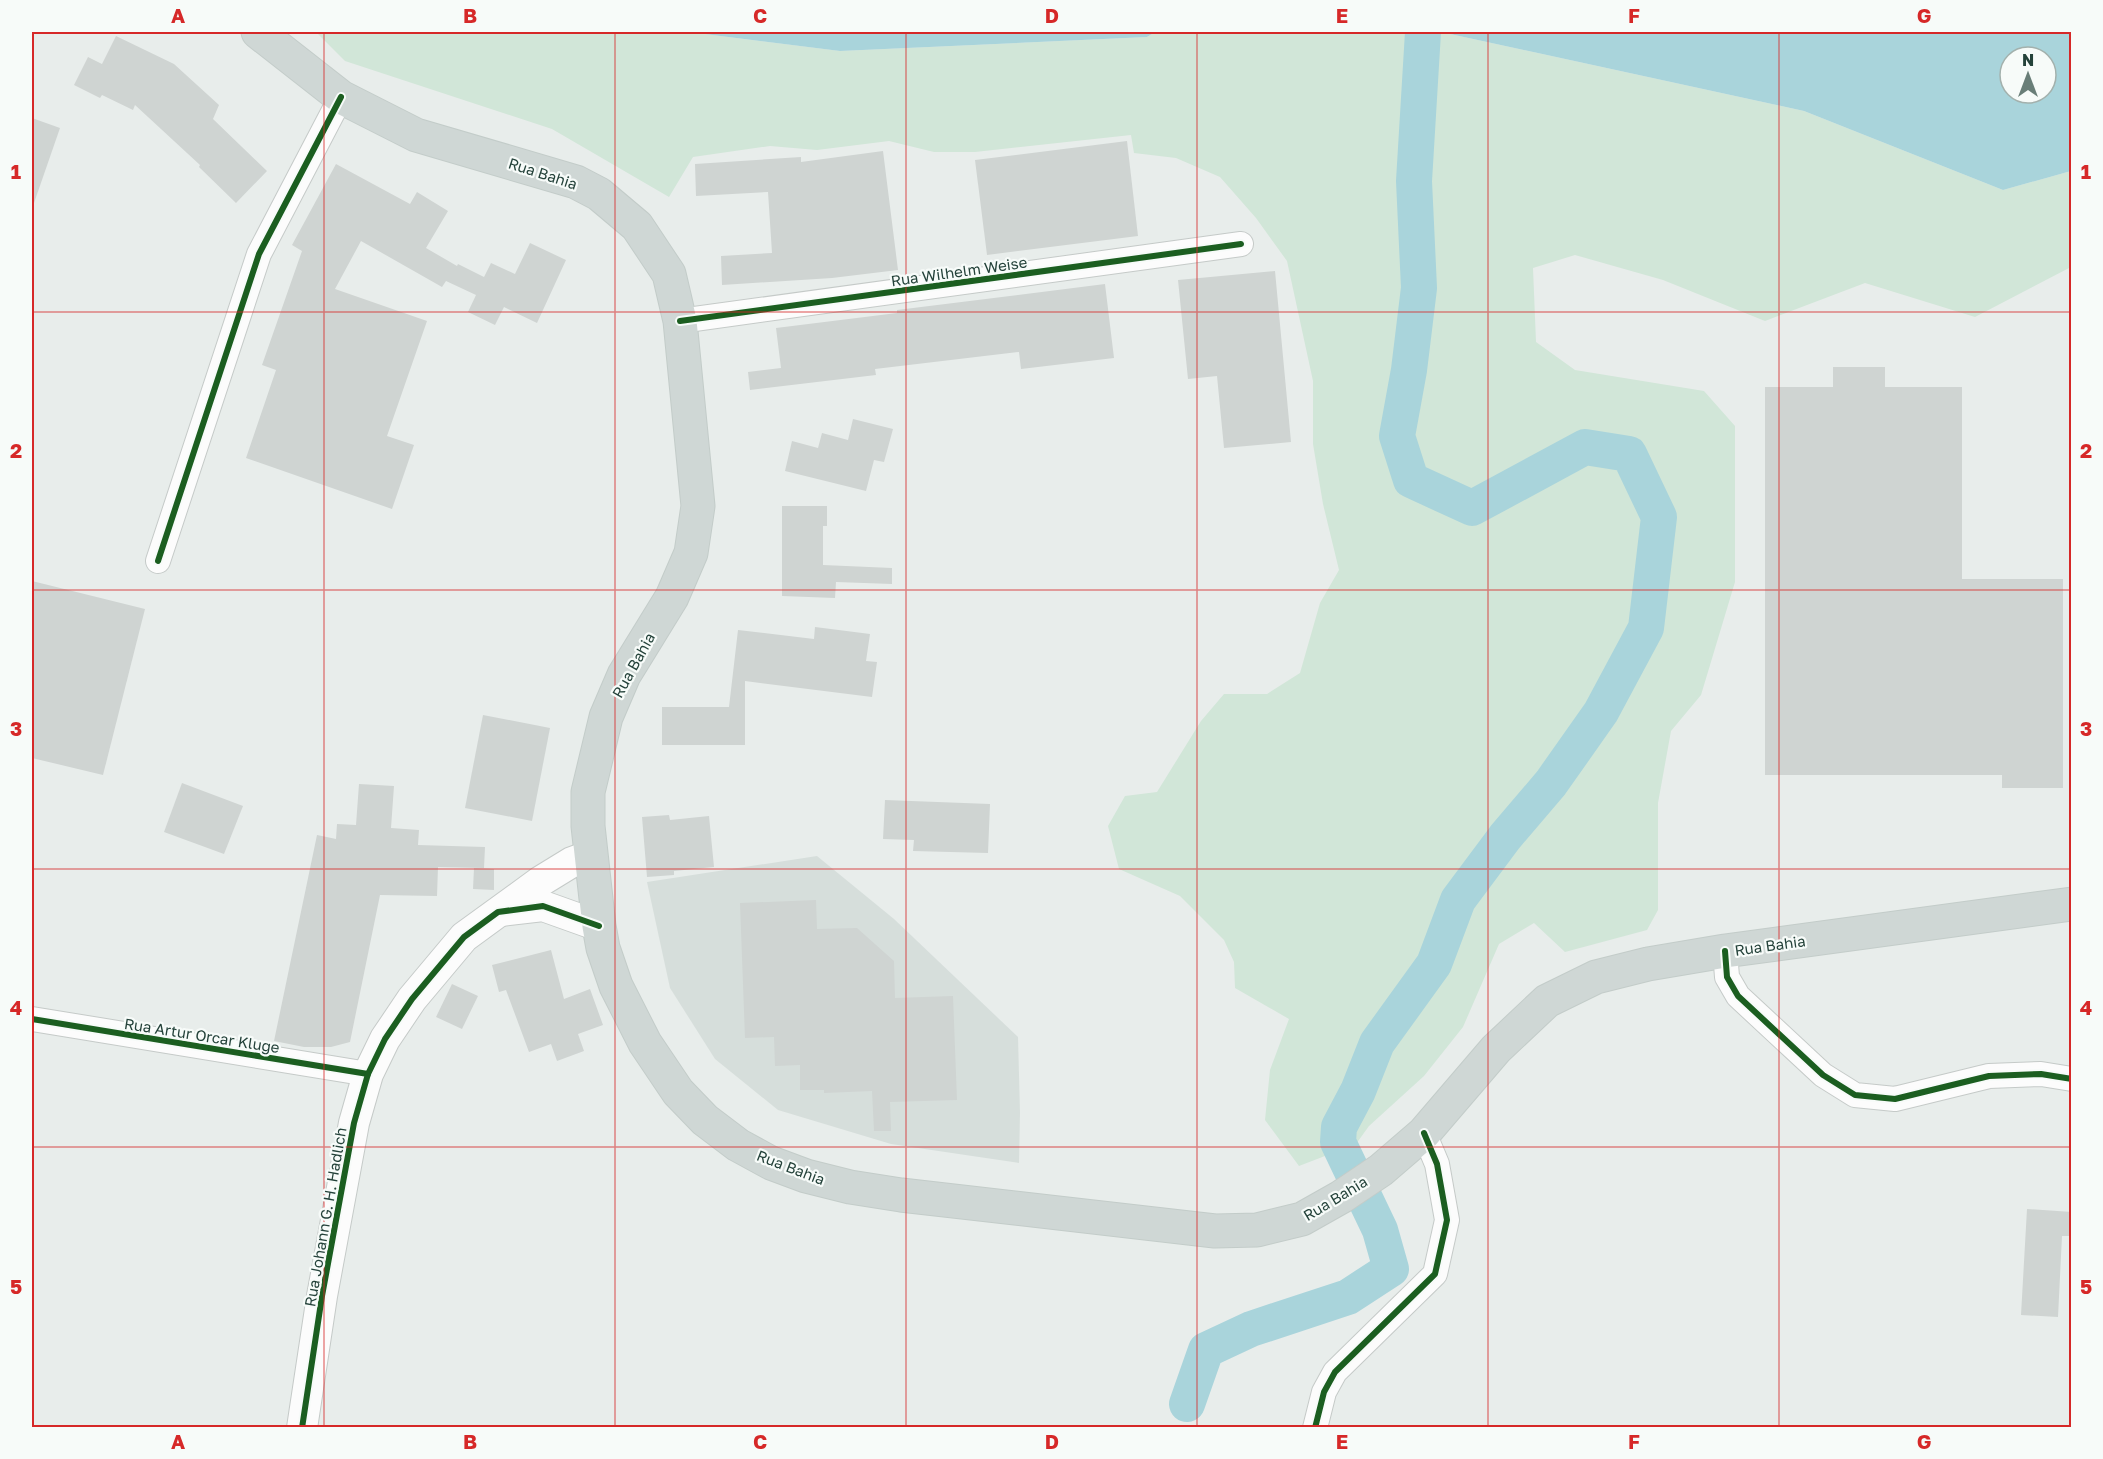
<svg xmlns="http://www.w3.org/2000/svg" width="2103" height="1459" font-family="'Golos Text',sans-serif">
  <rect width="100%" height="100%" fill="#e8edeb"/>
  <polygon fill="#d6dedb" points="817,856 894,919 1018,1037 1020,1113 1019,1163 891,1144 778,1110 715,1059 670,988 647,882"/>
  <polygon fill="#d1e6d8" points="316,32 689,32 840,51 1147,37 1155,32 1441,32 1804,111 2003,190 2071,171 2071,267 1975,317 1865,283 1765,321 1663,280 1575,255 1533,268 1536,342 1575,370 1704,391 1735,426 1735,582 1701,695 1671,731 1658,803 1658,910 1647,930 1565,952 1534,923 1499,944 1463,1027 1424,1076 1369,1126 1356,1144 1299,1166 1265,1120 1270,1070 1289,1019 1235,988 1234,962 1224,940 1180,896 1119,869 1108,826 1125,796 1157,792 1201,721 1224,694 1267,694 1300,673 1320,603 1339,570 1323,504 1313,444 1313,381 1287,261 1256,218 1220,177 1176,158 1134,153 1131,135 975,152 934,152 889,141 817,150 770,146 693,157 669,197 552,129 345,61"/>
  <g fill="#a9d4db" fill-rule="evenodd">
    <polygon points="689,32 1155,32 1147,37 840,51"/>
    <path d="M 1441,32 L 2071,32 L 2071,171 L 2003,190 L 1804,111 ZM 2010,57 L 2046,57 L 2046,93 L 2010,93 Z"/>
  </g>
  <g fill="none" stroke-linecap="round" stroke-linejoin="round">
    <polyline stroke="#a9d4db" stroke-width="36" points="1187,1404 1206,1350 1251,1329 1348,1297 1391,1269 1380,1230 1338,1142 1339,1127 1358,1091 1377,1043 1434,964 1458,900 1505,837 1551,783 1601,712 1646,628 1659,517 1629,454 1585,447 1472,508 1411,480 1397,436 1409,370 1419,288 1414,181 1423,32"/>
  </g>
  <g fill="#cfd4d2">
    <polygon points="116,36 174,64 219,105 213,119 267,171 236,203 199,167 200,165 135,105 133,110 102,95 100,98 74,85 88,57 102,64"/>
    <polygon points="32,118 60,128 34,203 32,202"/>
    <polygon points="1127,141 1138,236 987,255 975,160"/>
    <polygon points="883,151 898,270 832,278 722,285 721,256 772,253 768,192 696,196 695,164 801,157 801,162"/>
    <polygon points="336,164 410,204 417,192 448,211 426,248 457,266 458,264 484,277 491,263 515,274 530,243 566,260 537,323 504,307 495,325 468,312 476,295 446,281 442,287 361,241 335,289 427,321 387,436 414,445 392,509 246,458 276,370 262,365 302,251 292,245"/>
    <polygon points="1275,271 1291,442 1224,448 1217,376 1188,379 1178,280"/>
    <polygon points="1105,284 1114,358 1021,369 1019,352 875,369 876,375 750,390 748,372 781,368 776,328 897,313 897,310"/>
    <polygon points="1833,367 1885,367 1885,387 1962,387 1962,579 2063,579 2063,788 2002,788 2002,775 1765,775 1765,387 1833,387"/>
    <polygon points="853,419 893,429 884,462 874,460 866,491 785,471 792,441 818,448 822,433 848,440"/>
    <polygon points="782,506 827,506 827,526 823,526 823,565 892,568 892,584 836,582 835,598 782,596"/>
    <polygon points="32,581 145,609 103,775 32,758"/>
    <polygon points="815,627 870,634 866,661 877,662 872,697 745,681 745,745 662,745 662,707 729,707 738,630 814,639"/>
    <polygon points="483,715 550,728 532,821 465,808"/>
    <polygon points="182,783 243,806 224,854 164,832"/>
    <polygon points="359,784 394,786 391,828 419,830 418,845 485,847 484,868 438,867 437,896 380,895 350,1042 331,1047 304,1047 274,1041 317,835 336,839 337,824 356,825"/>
    <polygon points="885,800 990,804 988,853 913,851 914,840 883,839"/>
    <polygon points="669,815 670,820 709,816 714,867 674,871 674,875 647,877 642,817"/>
    <polygon points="474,868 494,869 494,890 473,889"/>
    <polygon points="816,900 817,929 857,928 894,961 895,998 953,996 957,1100 890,1102 891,1131 874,1131 872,1091 824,1093 824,1090 800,1090 800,1065 775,1066 774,1037 745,1038 740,903"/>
    <polygon points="551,950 564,999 590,989 603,1025 578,1034 584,1051 557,1061 551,1044 529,1052 506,990 499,992 492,965"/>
    <polygon points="452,984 478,996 462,1029 436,1017"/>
    <polygon points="2027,1209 2072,1212 2072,1236 2062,1236 2058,1317 2021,1315"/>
  </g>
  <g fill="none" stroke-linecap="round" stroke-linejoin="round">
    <g stroke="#c5cac8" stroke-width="26">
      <g id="minor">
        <polyline points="680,321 1241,244"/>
        <polyline points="158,561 259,254 341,97"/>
        <polyline points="1725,951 1727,977 1738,996 1823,1075 1855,1095 1895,1099 1989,1076 2041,1074 2072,1079"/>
        <polyline points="32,1019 368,1074"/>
        <polyline points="1315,1428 1324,1392 1335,1372 1435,1274 1447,1220 1437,1164 1424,1133"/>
      </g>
    </g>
    <g stroke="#c5cac8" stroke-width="32">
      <g id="tertiary">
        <polyline points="501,911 543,906 599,926"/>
        <polyline points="302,1428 322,1296 354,1123 368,1074 385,1039 412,999 464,937 541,881 572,862 591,855"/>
      </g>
    </g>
    <g stroke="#c3ccc9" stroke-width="35">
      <polyline id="primary" points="258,32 341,97 416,135 576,182 599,194 637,226 669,274 680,321 698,506 691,553 672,597 624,675 606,717 588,792 588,826 599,926 603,948 616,986 645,1043 678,1092 705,1120 738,1145 771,1163 806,1176 850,1187 901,1195 1215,1231 1257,1230 1302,1219 1341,1197 1381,1170 1424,1133 1496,1049 1547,1001 1596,977 1648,964 1725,951 2072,904"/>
    </g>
    <use href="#minor" stroke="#fcfcfc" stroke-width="24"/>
    <use href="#tertiary" stroke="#fcfcfc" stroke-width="30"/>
    <use href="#primary" stroke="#cfd7d5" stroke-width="33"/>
    <g stroke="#f7fbf9" stroke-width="10">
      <g id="cycleway">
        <polyline points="680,321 1241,244"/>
        <polyline points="158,561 259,254 341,97"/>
        <polyline points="1725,951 1727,977 1738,996 1823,1075 1855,1095 1895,1099 1989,1076 2041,1074 2072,1079"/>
        <polyline points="32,1019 368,1074"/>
        <polyline points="302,1428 322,1296 354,1123 368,1074 385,1039 412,999 464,937 498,912 543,906 599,926"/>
        <polyline points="1315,1428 1324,1392 1335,1372 1435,1274 1447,1220 1437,1164 1424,1133"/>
      </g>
    </g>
    <use href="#cycleway" stroke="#1b5e20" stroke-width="6"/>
  </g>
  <path fill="none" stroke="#d62828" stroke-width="1.5" stroke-opacity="0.55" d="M 324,32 L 324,1428M 615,32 L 615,1428M 906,32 L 906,1428M 1197,32 L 1197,1428M 1488,32 L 1488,1428M 1779,32 L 1779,1428M 32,312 L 2072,312M 32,590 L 2072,590M 32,869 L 2072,869M 32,1147 L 2072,1147"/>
  <g text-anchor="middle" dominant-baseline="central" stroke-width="4.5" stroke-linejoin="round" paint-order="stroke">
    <g font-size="15" fill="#24423a" stroke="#f7fbf9">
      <text transform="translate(543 173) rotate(18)">Rua Bahia</text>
      <text transform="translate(959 271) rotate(-8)">Rua Wilhelm Weise</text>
      <text transform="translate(633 665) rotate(-61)">Rua Bahia</text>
      <text transform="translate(1770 945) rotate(-8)">Rua Bahia</text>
      <text transform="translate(202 1035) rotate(9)">Rua Artur Orcar Kluge</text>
      <text transform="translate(791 1167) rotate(21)">Rua Bahia</text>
      <text transform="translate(1335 1198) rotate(-31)">Rua Bahia</text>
      <text transform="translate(325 1217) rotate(-80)">Rua Johann G. H. Hadlich</text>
    </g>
  </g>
  <rect width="2103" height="1459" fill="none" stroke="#f7fbf9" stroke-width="66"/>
  <g transform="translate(2028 75)"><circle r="28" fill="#f7fbf9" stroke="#a3b1ad" stroke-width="1.5"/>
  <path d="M0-4.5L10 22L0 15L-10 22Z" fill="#697e78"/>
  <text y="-9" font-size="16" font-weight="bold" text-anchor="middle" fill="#24423a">N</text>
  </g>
  <rect x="33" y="33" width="2037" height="1393" fill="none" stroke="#d62828" stroke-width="2"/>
  <g font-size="20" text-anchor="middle" font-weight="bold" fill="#d62828">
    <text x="178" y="23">A</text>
    <text x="470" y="23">B</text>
    <text x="760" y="23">C</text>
    <text x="1052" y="23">D</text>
    <text x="1342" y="23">E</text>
    <text x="1634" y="23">F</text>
    <text x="1924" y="23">G</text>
    <text x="16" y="179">1</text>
    <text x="2086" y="179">1</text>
    <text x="16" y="458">2</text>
    <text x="2086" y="458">2</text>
    <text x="16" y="736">3</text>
    <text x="2086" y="736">3</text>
    <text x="16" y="1015">4</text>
    <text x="2086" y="1015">4</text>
    <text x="16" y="1294">5</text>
    <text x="2086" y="1294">5</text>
    <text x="178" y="1449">A</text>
    <text x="470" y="1449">B</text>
    <text x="760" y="1449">C</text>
    <text x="1052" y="1449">D</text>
    <text x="1342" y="1449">E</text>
    <text x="1634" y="1449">F</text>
    <text x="1924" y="1449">G</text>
  </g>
</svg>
